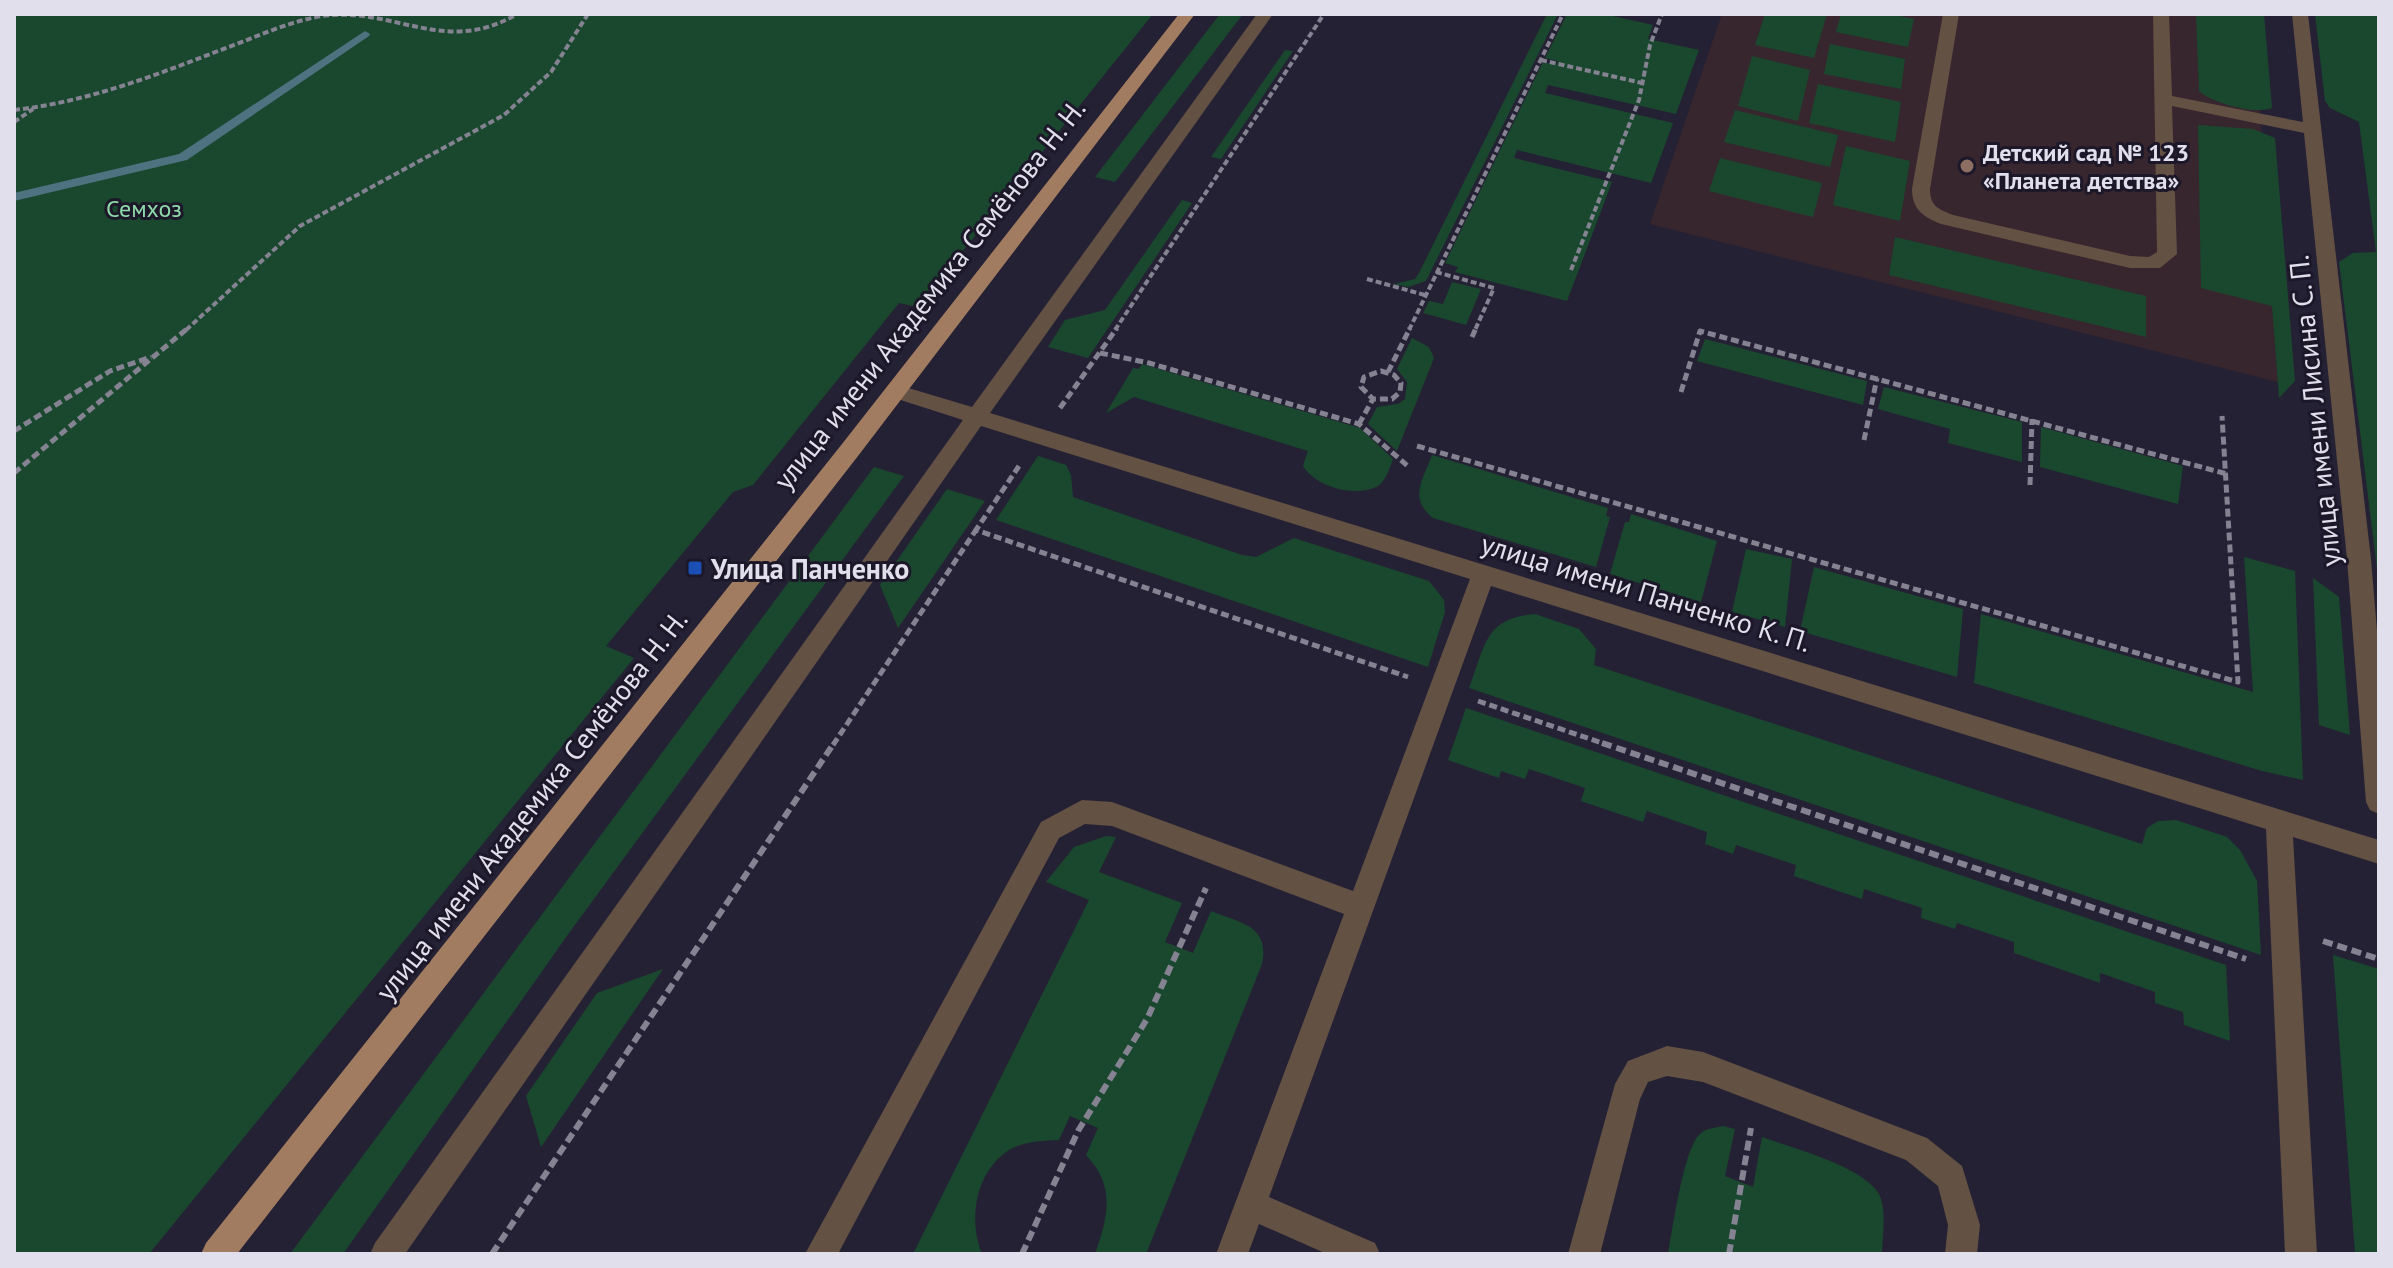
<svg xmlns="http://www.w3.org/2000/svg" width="2393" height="1268" font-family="'PT Sans',sans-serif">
  <rect width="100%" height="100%" fill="#252134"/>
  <polygon fill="#38262e" points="1722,14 2253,14 2278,382 1650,224"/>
  <g fill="#19482e">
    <polygon points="14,14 1153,14 918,307 899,303 753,485 733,492 606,646 634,658 149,1254 14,1254"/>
    <polygon points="1220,14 1243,14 1115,182 1095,177"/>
    <polygon points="1547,14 1558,14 1426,281 1408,287 1394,284 1415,279 1419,273"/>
    <polygon points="1567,14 1604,14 1653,25 1648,39 1699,50 1676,114 1548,85 1545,93 1673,123 1651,183 1517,150 1514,158 1612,182 1567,301 1455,272 1458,267 1445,263 1543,62 1556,65 1558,61 1545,58"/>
    <polygon points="1765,14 1827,14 1814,58 1755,45"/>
    <polygon points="1841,14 1891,14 1914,19 1908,47 1836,32"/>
    <path d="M 2196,14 L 2264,14 L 2272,108 C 2255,115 2212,103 2199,91 Z"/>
    <polygon points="2315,14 2379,14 2379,585 2339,262 2353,253 2376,252 2359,122 2330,108 2325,101"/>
    <polygon points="1830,44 1905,59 1901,89 1824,74"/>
    <polygon points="1285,50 1293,51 1221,159 1211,157"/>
    <polygon points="1752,56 1810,70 1798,121 1738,106"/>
    <polygon points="1818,84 1901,102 1895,142 1809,123"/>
    <polygon points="1735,110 1838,135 1830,167 1724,142"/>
    <polygon points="2198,125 2253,129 2275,138 2295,381 2279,398 2272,306 2201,288"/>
    <polygon points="1846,146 1910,161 1900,221 1833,205"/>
    <polygon points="1720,158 1822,183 1813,217 1709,191"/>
    <polygon points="1182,200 1192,203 1088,358 1048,347 1065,320 1105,310"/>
    <polygon points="1895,237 2146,296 2146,337 1889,275"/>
    <polygon points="1452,282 1481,289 1466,325 1423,313 1429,301 1443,304"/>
    <polygon points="1412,338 1429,347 1434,358 1397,451 1368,424 1377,407 1398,404 1405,399 1407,382 1397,369"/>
    <polygon points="1705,339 1867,381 1863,405 1697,361"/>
    <path d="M 1142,364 L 1360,428 L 1393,459 C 1390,467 1386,481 1378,486 C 1355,498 1316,487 1303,466 L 1308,451 L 1134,397 L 1106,413 L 1133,368 L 1139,369 Z"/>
    <polygon points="1884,387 2022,422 2022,462 1948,443 1950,429 1878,409"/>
    <polygon points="2041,427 2183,466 2178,504 2040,467"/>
    <path d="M 1432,455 L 1608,508 L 1606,516 L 1610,517 L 1596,567 L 1433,518 C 1408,498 1423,480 1432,455 Z"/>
    <polygon points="1038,456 1066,465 1071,475 1073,497 1242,555 1256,557 1294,538 1429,581 1444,600 1445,612 1428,667 996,520"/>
    <polygon points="874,467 904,476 569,933 343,1254 290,1254"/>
    <polygon points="947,489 985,501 898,628 880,585"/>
    <polygon points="1631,514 1717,541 1701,602 1610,574 1625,522 1629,522"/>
    <polygon points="1746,549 1792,559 1785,627 1732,612"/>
    <polygon points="2244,557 2295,571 2303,780 2262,771 1974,683 1981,614 2253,692"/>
    <polygon points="1814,567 1963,609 1957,677 1800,631"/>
    <polygon points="2313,578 2339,597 2350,735 2319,725"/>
    <path d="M 1535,614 L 1579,629 L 1596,649 L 1594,665 L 2142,844 L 2147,828 L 2158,821 L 2176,820 L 2227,837 L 2240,850 L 2257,881 L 2261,955 L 1469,688 C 1485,647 1484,618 1535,614 Z"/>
    <polygon points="1466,708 2226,965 2230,1041 2184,1025 2183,1012 2155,1003 2155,992 2100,973 2100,983 2014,953 2014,942 1957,923 1955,929 1921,918 1922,908 1864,889 1862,899 1794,876 1796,865 1736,845 1733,854 1705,844 1707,832 1647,811 1643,822 1581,801 1585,788 1529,769 1525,779 1501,771 1499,778 1448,760"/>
    <path d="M 1106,836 L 1116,837 L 1099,872 L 1182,903 L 1165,942 L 1193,953 L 1211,911 C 1240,923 1270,925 1262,964 L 1146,1254 L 1095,1254 C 1108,1217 1116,1186 1086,1155 L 1098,1128 L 1070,1116 L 1059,1140 C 1042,1141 1024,1141 1009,1150 C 975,1172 968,1220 982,1254 L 913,1254 L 1089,900 L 1046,882 L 1074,847 Z"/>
    <polygon points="2333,955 2379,969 2379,1254 2355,1254"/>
    <polygon points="663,969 541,1147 526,1096 597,993"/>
    <path d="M 1723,1126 L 1735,1129 L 1725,1176 L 1753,1187 L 1762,1137 C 1794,1149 1856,1164 1877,1191 C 1888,1206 1882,1237 1882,1254 L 1668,1254 C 1673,1228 1683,1152 1699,1135 C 1705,1128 1714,1128 1723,1126 Z"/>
  </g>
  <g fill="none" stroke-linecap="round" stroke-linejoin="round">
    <polygon fill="#4f7281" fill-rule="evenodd" points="365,31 370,34 369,36 187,160 14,201 14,193 179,154"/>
    <g stroke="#858292" stroke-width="4" stroke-dasharray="6 3" stroke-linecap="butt">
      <polyline points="1541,60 1642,83"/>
      <path d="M 14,110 C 86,102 151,77 218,51 C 252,39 286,22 322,16 C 394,6 445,57 517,14"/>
      <polyline points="14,122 33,109"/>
      <polyline points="1571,270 1639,100 1650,45 1662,14"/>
      <polyline points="1436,272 1494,288 1475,330"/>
      <polyline points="1367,279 1425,295"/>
      <polyline points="186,330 300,226 504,115 551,72 588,14"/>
      <polyline points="1115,330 1324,14"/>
      <polyline points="1409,330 1563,14"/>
    </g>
    <g stroke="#858292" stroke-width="5" stroke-dasharray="8 4" stroke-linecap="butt">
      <polyline points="1472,337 1476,328"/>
      <polyline points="1100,353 1149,363 1359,424 1409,467"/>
      <polygon points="1381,371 1394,375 1401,383 1400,392 1392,399 1373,399 1361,387 1364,377"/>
      <polyline points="1388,372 1410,328"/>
      <polyline points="1681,392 1700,331 2227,474"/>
      <polyline points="1060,408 1117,328"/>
      <polyline points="1359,424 1373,399"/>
      <polyline points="14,431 110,371 151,357"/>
      <polyline points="1864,440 1877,378"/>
      <polyline points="1417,446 2238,682 2222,416"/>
      <polyline points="1019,466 976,530 1408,677"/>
      <polyline points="14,473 188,328"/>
      <polyline points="2030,485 2032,419"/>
      <polyline points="1478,701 1608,745"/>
      <polyline points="833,745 976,530"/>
    </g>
    <g stroke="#858292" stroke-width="6" stroke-dasharray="10 5" stroke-linecap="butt">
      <polyline points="1602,743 2246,959"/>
      <polyline points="2323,941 2379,959"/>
      <polyline points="492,1254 834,743"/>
      <polyline points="1022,1254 1078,1131 1147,1019 1206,888"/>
      <polyline points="1729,1254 1751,1128"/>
    </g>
    <g fill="#635144" fill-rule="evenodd">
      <polygon points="1257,14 1273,14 990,413 2379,840 2379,864 2293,837 2317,1254 2285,1254 2266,829 1491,586 1269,1197 1375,1243 1380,1254 1327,1254 1259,1224 1248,1254 1216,1254 1344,914 1112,826 1085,824 1059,838 838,1254 805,1254 1041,822 1082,800 1112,802 1353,891 1470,579 981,426 405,1254 370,1254 375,1243 963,420 888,396 885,391 888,386 895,384 972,407"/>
      <path d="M 1943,14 L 1959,14 L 1930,189 C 1930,206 1938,209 1953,215 L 2130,256 L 2149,257 L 2157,252 L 2153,14 L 2169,14 L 2172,96 L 2303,122 L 2292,14 L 2308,14 L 2371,559 L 2379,655 L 2379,814 L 2370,810 L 2366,802 L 2347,559 L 2304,133 L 2172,106 L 2177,254 L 2160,268 L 2130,268 L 1941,224 C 1924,217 1912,210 1912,189 Z"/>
      <polygon points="1667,1046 1703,1052 1927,1138 1962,1166 1980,1225 1977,1254 1945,1254 1948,1225 1938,1186 1906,1160 1703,1082 1667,1076 1648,1082 1640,1099 1600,1254 1568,1254 1615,1084 1628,1061"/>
    </g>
    <polygon fill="#a27c60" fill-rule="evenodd" points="1179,14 1195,14 858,456 237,1254 201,1254 206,1243 842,444"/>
  </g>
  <circle fill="#8d6e63" stroke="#1c182a" stroke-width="3" cx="1967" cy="166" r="8"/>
  <rect fill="#1a4fb4" stroke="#1c182a" stroke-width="3" x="687" y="560" width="16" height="16" rx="4"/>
  <g text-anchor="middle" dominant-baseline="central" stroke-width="6" stroke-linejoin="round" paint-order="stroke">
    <g font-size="24" font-weight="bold" fill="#e1dfec" stroke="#1c182a" text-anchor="start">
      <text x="1983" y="152">Детский сад № 123<tspan x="1983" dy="28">«Планета детства»</tspan></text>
    </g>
    <g font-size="24" fill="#8fdbab" stroke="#1c182a">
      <text x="144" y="208">Семхоз</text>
    </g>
    <g font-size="28" fill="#e1dfec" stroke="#1c182a">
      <text transform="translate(929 294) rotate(-52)">улица имени Академика Семёнова Н. Н.</text>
      <text transform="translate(2314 411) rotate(-96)">улица имени Лисина С. П.</text>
      <text transform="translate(1646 592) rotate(17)">улица имени Панченко К. П.</text>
      <text transform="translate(531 805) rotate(-52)">улица имени Академика Семёнова Н. Н.</text>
    </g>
    <g font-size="28" font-weight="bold" fill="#e1dfec" stroke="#1c182a" text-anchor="start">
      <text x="711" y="568">Улица Панченко</text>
    </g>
  </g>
  <rect width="2393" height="1268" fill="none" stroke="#e1dfec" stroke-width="32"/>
</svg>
